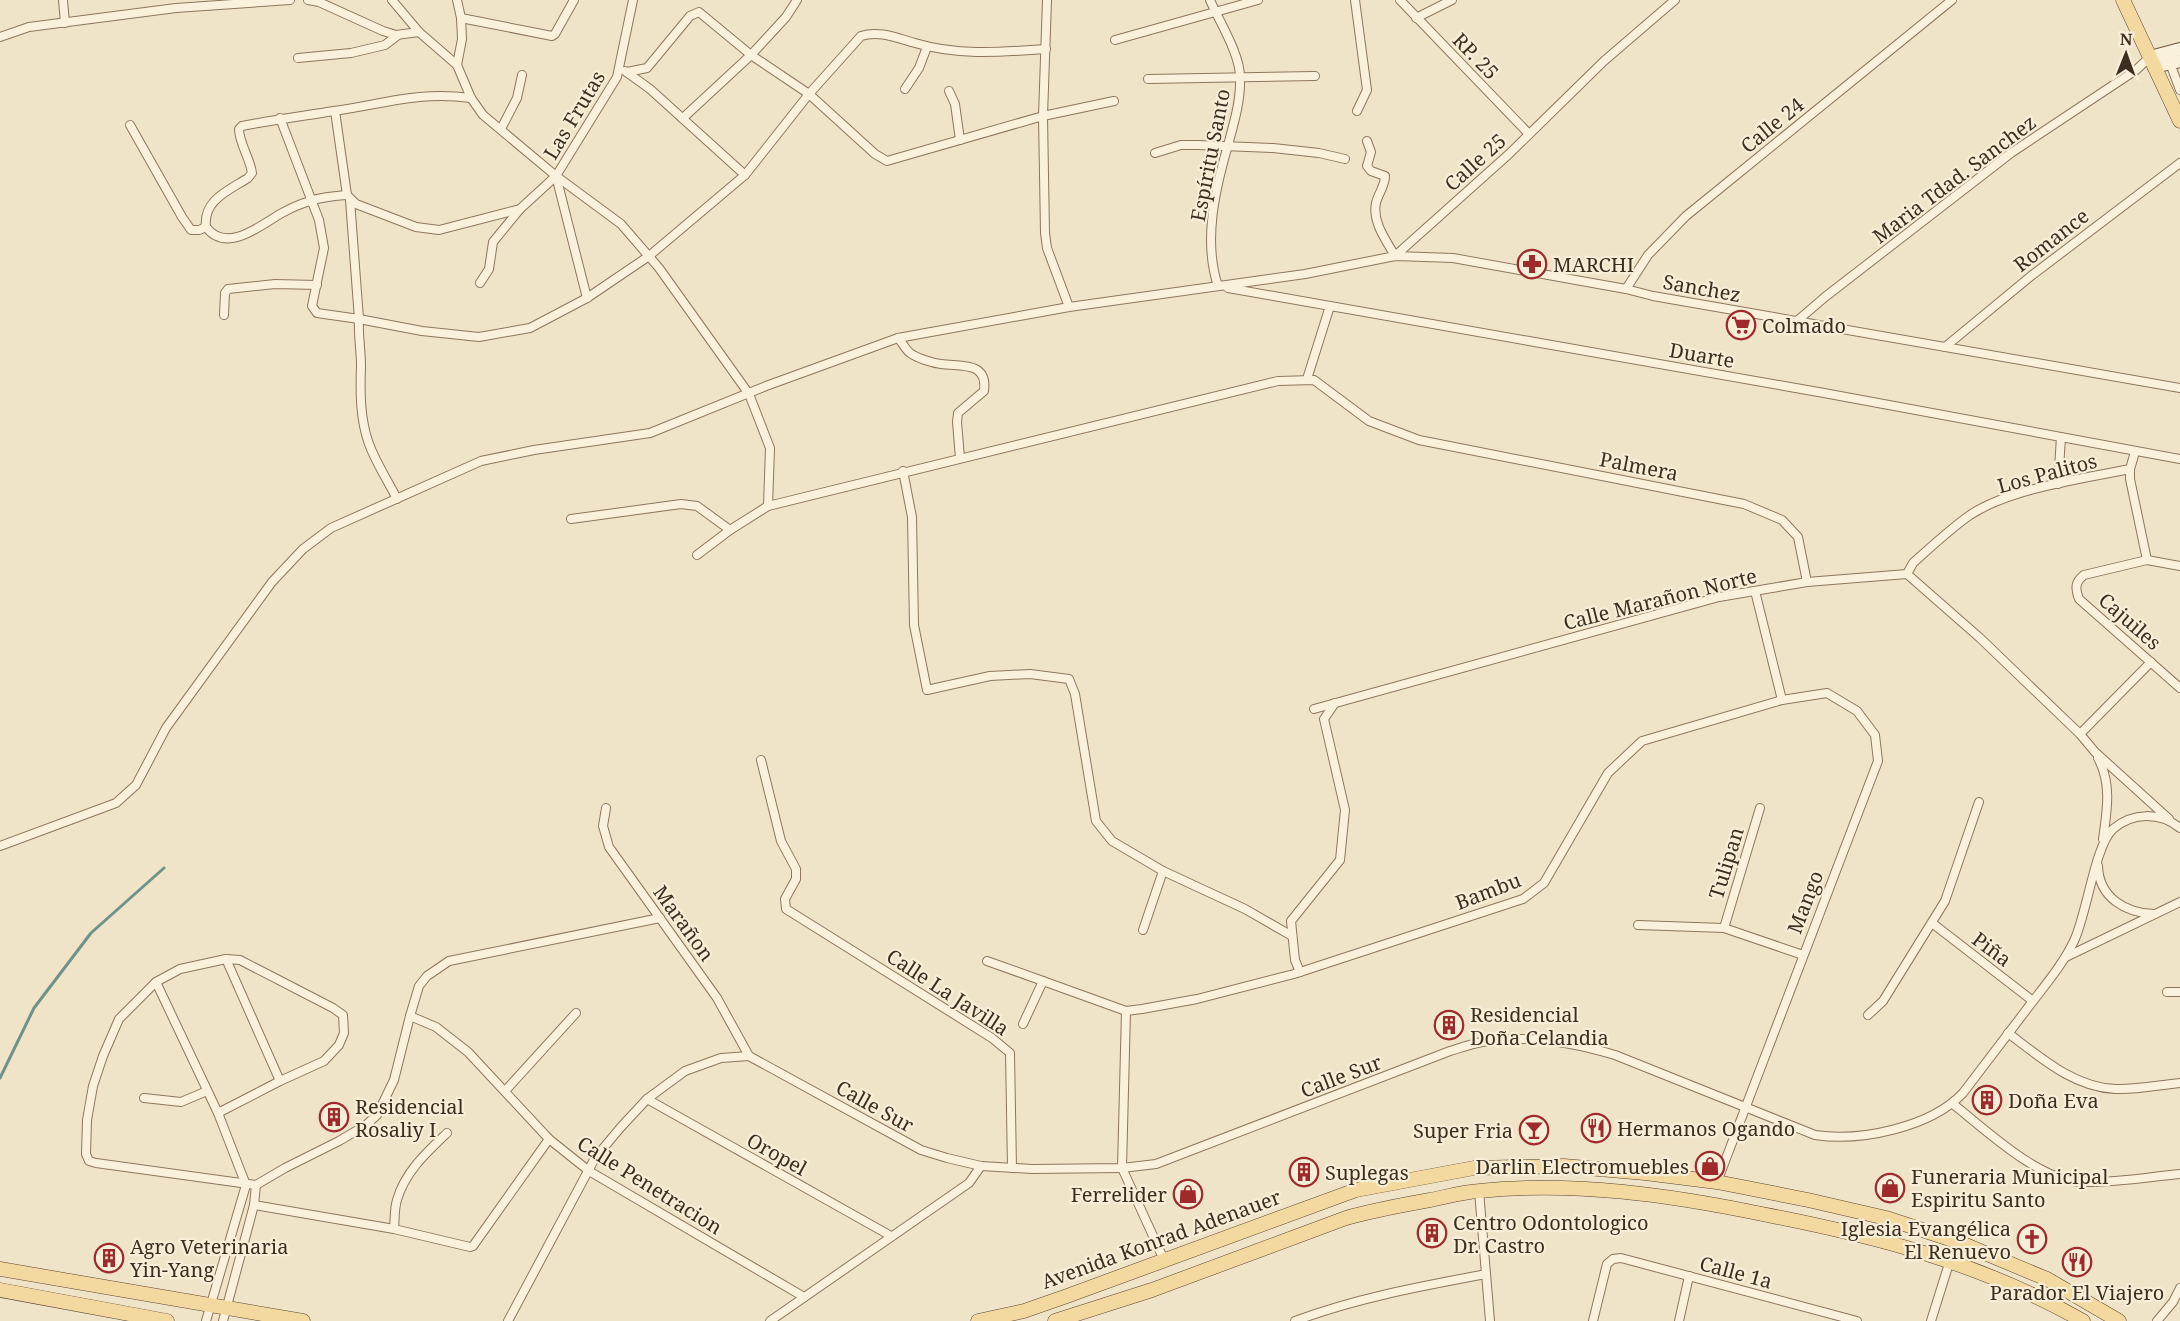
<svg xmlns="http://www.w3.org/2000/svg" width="2180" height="1321" font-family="'Noto Serif',serif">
  <rect width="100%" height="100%" fill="#f0e4c8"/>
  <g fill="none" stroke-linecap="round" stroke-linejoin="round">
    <polyline stroke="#6f938a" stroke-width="3" points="0,1078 34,1008 91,933 164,868"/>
    <g stroke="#8d765c" stroke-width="10">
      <g id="street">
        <polyline points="63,0 65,23"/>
        <polyline points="308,0 319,2 383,31 396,35 419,32"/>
        <polyline points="392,0 419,32 457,65"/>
        <polyline points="457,0 461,18 462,39 457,65 471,98 483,115 556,176 621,224 659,268 749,394 770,448 768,506 730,530 697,555"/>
        <polyline points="1047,0 1043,116 1045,233 1047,248 1069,307"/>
        <path d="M 1210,0 C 1219,21 1240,54 1240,77 C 1241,100 1234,123 1228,145 C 1215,190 1203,241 1218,286"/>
        <polyline points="1355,0 1367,90 1357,111"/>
        <polyline points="1400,0 1529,134"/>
        <polyline points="461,18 552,36 555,34 574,0"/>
        <polyline points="1416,18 1452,0"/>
        <polyline points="0,37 29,27 176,8 290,0"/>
        <polyline points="1115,40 1258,0"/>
        <polyline points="298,58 351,53 385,45 398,35"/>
        <polyline points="2171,59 2170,63 2180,90"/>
        <polyline points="625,71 650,89 745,175"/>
        <polyline points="627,72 647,68 690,16 699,12 751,55 786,17 797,0"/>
        <polyline points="1148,79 1315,76"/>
        <polyline points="905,89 919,68 927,47"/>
        <polyline points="949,91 955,104 960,140"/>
        <polyline points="335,111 347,195 356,204 416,227 439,230 520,209 556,176 617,77 633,0"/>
        <polyline points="280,118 319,220 324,248 312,306 317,313 359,319 350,200"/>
        <polyline points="683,118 751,55 809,94 875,154 887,161 1043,116 1114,101"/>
        <polyline points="130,125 182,217 191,230 199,230 206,227"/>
        <polyline points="501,129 517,98 522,75"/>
        <path d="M 1367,141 L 1371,152 L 1367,166 L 1371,171 L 1385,176 C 1385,186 1378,194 1376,203 C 1372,222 1386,240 1395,256 L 1509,154 L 1604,61 L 1675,0"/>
        <polyline points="1155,153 1181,145 1198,145 1273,148 1319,153 1345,159"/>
        <polyline points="556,176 587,298"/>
        <path d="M 347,195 C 335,196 322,197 310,201 C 300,204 289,209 280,214 C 260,226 226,254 206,227 C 203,200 228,191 248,178 L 252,173 C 250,158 239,143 239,129 L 242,126 C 273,120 303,116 334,111 C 384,104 418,91 471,98"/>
        <polyline points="480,283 489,269 493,242 520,209"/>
        <polyline points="1228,288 1824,393 2180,459"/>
        <polyline points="1626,289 1648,255 1686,216 1952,0"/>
        <polyline points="224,315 225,293 228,289 275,284 317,285"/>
        <polyline points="1797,321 1825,297 2011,153 2136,70 2150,57"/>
        <path d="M 898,338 C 902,342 905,349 910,353 C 917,358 932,363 941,364 C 961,367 988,361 984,391 L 958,413 L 957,422 L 960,458"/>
        <polyline points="1945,347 2031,276 2180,163"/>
        <polyline points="1307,379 1330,306"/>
        <polyline points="2130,469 2130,479 2147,560"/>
        <polyline points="903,471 912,517 914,625 927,690 990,676 1030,674 1069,679 1075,694 1096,821 1112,841 1163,871"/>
        <polyline points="2058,484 2061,437"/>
        <path d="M 397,499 C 388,481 376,463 369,444 C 360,419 360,392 361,366 C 361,350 358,335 359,319 L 422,331 L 479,337 L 530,328 L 587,298 L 649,256 L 745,175 L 809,94 L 861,36 C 879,30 897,38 915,43 C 958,56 1002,52 1046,49"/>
        <polyline points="768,506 1278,381 1314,380 1369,421 1419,440 1744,504 1782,520 1798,537 1807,582"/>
        <polyline points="571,519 681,504 697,506 730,530"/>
        <path d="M 2180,566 L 2147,560 L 2084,575 C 2075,582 2075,588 2079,599 L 2180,688"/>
        <path d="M 1907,574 L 1913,563 C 1931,547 1950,529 1970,515 C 2011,488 2082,479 2130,469 L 2135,452"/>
        <polyline points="1755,591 1782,700"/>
        <polyline points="1314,709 1719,597 1807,582 1907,574 1980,638 2080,734 2095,752 2169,819"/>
        <polyline points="2080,734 2151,662"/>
        <path d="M 2098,758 C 2112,784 2107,811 2103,839"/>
        <polyline points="761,760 781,841 796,869 796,879 785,899 786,909 992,1038 1010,1053 1012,1168"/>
        <polyline points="606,808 603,826 609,847 717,998 749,1056"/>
        <polyline points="0,846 116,803 136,785 166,728 272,582 303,549 331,528 481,461 534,450 650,433 766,386 898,338 1069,307 1305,274 1395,256 1453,258 1626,289 1653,296 2180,388"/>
        <path d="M 2098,866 C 2099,898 2126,913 2154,914"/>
        <polyline points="1932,923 2033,1001"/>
        <polyline points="1638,925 1724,928 1803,955"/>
        <polyline points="1724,928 1760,808"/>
        <polyline points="1143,930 1163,871 1245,909 1292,936"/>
        <polyline points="2066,957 2180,902"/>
        <polyline points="226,959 280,1081"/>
        <polyline points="987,961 1043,981"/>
        <polyline points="1300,972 1295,960 1291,921 1340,860 1345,810 1324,719 1335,703"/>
        <polyline points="156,982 218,1113 246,1185 206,1321"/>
        <polyline points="2167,992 2180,992"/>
        <polyline points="1126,1011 1122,1168 1164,1260"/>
        <polyline points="1868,1015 1883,1001 1945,901 1979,802"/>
        <polyline points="410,1016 436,1027 468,1052 549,1139 589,1171 804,1297"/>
        <polyline points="1023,1024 1043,981 1126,1011 1142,1009 1197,999 1294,974 1523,899 1544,883 1608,773 1642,741 1782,700 1827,693 1857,711 1875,735 1878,761 1717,1182"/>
        <path d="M 2008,1033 C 2040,1057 2073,1087 2115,1089 C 2136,1090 2159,1085 2180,1083"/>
        <path d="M 749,1056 L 921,1150 L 947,1158 L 981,1166 L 1032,1169 L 1122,1168 L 1156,1164 L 1450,1051 C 1460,1048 1471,1044 1482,1042 C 1526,1034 1572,1042 1615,1055 L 1815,1135 C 1861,1142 1931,1127 1963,1093 C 1986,1063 2008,1034 2030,1005 C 2046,984 2063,964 2074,941 C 2087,914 2095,845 2113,829 C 2133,812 2160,812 2180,828"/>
        <polyline points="506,1090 576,1013"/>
        <polyline points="144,1098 181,1102 207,1091"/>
        <polyline points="647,1099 891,1236"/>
        <path d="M 1953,1104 C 1986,1130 2039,1181 2082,1182 C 2115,1183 2148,1177 2180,1174"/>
        <polyline points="218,1113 280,1081 324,1061 339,1045 344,1033 343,1015 333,1008 240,960 226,959 180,969 156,982 119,1019 103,1056 93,1086 87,1120 86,1154 89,1161 96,1163 256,1185 285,1168 339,1141 366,1125 377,1115 394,1080 410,1016 419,986 427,976 449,961 660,918"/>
        <polyline points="1479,1191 1490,1321"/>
        <polyline points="254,1205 394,1229 470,1247 473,1246 549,1139"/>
        <path d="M 394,1229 C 395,1220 394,1209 397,1200 C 405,1172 426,1153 447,1133"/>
        <polyline points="223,1321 254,1205 256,1185"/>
        <polyline points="508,1321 595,1158 621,1127 647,1099 685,1071 721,1058 749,1056"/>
        <polyline points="770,1321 969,1183 981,1166"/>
        <path d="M 1295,1321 C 1356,1298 1422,1286 1486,1274"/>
        <polyline points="1593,1321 1607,1264 1613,1259 1621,1258 1857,1321"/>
        <polyline points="1679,1321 1689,1276"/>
        <polyline points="1931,1321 1956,1241"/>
        <polyline points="2157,1321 2173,1302 2180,1288"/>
      </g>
    </g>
    <g stroke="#6f573f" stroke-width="14">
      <g id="secondary">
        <polyline points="2150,57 2180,49"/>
        <polyline points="2154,67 2180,61"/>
      </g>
    </g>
    <g stroke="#5b4430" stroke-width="15">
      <g id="primary">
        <polyline points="2123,0 2180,121"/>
        <polyline points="0,1269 303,1321"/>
        <polyline points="0,1290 167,1321"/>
        <polyline points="978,1321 1024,1311 1067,1296 1356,1190 1474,1168 1564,1166 1645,1173 1717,1182 1808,1200 1886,1218 1956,1241 2047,1279 2119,1321"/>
        <path d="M 1055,1321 L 1152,1290 L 1346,1218 C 1374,1210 1402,1205 1430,1200 C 1446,1197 1463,1192 1479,1191 C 1573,1181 1670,1195 1762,1214 C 1876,1236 1981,1263 2083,1321"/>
      </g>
    </g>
    <use href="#street" stroke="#faf1dc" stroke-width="8"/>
    <use href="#secondary" stroke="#faf1dc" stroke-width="12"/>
    <use href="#primary" stroke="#f3d9a0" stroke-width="14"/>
  </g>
  <defs>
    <g id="pharmacy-ring" transform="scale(1.5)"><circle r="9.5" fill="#f7eed8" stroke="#9e2a2b" stroke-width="1.5"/><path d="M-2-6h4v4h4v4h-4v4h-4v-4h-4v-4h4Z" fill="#9e2a2b"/></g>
    <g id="supermarket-ring" transform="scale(1.5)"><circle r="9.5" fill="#f7eed8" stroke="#9e2a2b" stroke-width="1.5"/><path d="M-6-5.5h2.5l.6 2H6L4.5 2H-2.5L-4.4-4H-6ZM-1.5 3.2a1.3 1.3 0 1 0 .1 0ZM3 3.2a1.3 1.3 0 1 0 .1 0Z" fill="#9e2a2b"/></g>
    <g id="building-ring" transform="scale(1.5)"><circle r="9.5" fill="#f7eed8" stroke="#9e2a2b" stroke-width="1.5"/><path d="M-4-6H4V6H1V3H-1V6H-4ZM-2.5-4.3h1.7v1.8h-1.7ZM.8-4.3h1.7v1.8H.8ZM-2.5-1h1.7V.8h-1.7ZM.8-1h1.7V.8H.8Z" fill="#9e2a2b"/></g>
    <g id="restaurant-ring" transform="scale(1.5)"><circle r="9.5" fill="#f7eed8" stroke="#9e2a2b" stroke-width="1.5"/><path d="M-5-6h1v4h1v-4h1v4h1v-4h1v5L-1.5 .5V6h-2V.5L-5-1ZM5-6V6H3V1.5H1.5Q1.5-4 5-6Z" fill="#9e2a2b"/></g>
    <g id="bar-ring" transform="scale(1.5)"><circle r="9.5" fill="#f7eed8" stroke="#9e2a2b" stroke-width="1.5"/><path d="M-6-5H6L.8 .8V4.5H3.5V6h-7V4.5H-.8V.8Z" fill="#9e2a2b"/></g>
    <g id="shop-ring" transform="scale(1.5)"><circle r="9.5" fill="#f7eed8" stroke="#9e2a2b" stroke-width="1.5"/><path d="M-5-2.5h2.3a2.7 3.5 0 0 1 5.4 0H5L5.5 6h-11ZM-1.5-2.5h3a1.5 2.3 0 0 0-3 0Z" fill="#9e2a2b"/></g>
    <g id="church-ring" transform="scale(1.5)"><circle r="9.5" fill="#f7eed8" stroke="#9e2a2b" stroke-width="1.5"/><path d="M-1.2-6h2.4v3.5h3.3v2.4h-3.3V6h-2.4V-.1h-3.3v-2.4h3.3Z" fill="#9e2a2b"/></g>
  </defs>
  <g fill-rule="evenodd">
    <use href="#pharmacy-ring" x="1532" y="264"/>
    <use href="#supermarket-ring" x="1741" y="325"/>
    <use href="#building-ring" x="1449" y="1025"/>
    <use href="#building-ring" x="1987" y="1100"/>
    <use href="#building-ring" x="334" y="1117"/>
    <use href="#restaurant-ring" x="1596" y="1128"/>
    <use href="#bar-ring" x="1534" y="1130"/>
    <use href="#shop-ring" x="1710" y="1166"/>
    <use href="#building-ring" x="1304" y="1172"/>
    <use href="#shop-ring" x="1890" y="1188"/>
    <use href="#shop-ring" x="1188" y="1194"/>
    <use href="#building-ring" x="1432" y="1233"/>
    <use href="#church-ring" x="2032" y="1239"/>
    <use href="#building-ring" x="109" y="1258"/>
    <use href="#restaurant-ring" x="2077" y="1262"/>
  </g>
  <g text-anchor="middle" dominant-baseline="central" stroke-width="4.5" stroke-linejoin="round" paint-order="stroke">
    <g font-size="20" fill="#3d2e20" stroke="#f7eed8">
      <text transform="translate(1476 56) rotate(46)">RP. 25</text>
      <text transform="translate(574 115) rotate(-59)">Las Frutas</text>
      <text transform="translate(1772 125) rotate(-39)">Calle 24</text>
      <text transform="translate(1210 155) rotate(-79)">Espíritu Santo</text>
      <text transform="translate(1475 162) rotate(-42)">Calle 25</text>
      <text transform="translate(1954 179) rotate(-37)">Maria Tdad. Sanchez</text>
      <text transform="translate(2051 240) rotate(-38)">Romance</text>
      <text transform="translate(1702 288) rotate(10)">Sanchez</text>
      <text transform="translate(1702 355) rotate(10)">Duarte</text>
      <text transform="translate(1639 466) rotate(11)">Palmera</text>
      <text transform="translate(2047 473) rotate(-15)">Los Palitos</text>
      <text transform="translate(1660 599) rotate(-14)">Calle Marañon Norte</text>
      <text transform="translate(2130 621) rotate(41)">Cajuiles</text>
      <text transform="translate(1726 863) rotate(-73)">Tulipan</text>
      <text transform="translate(1488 891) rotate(-21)">Bambu</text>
      <text transform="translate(1805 902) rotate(-69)">Mango</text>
      <text transform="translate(684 923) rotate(54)">Marañon</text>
      <text transform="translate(1992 949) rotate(37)">Piña</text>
      <text transform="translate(948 992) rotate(33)">Calle La Javilla</text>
      <text transform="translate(1341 1076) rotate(-21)">Calle Sur</text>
      <text transform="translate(875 1106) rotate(29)">Calle Sur</text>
      <text transform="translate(777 1154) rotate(29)">Oropel</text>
      <text transform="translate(650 1185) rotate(32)">Calle Penetracion</text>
      <text transform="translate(1161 1239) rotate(-20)">Avenida Konrad Adenauer</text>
      <text transform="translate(1736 1272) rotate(15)">Calle 1a</text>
    </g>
    <g font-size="20" fill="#3d2e20" stroke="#f7eed8" text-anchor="start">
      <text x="1553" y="264">MARCHI</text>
      <text x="1762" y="325">Colmado</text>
      <text x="1470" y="1014">Residencial<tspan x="1470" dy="23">Doña Celandia</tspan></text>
      <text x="2008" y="1100">Doña Eva</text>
      <text x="355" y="1106">Residencial<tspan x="355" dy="23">Rosaliy I</tspan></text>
      <text x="1617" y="1128">Hermanos Ogando</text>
      <text x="1513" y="1130" text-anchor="end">Super Fria</text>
      <text x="1689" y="1166" text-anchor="end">Darlin Electromuebles</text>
      <text x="1325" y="1172">Suplegas</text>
      <text x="1911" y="1176">Funeraria Municipal<tspan x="1911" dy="23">Espiritu Santo</tspan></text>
      <text x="1167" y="1194" text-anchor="end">Ferrelider</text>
      <text x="1453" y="1222">Centro Odontologico<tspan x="1453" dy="23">Dr. Castro</tspan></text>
      <text x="2011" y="1228" text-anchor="end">Iglesia Evangélica<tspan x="2011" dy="23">El Renuevo</tspan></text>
      <text x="130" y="1246">Agro Veterinaria<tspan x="130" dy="23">Yin-Yang</tspan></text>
      <text x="2077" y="1292" text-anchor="middle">Parador El Viajero</text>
    </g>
  </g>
  <g transform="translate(2126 54) rotate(1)" stroke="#f7eed8" stroke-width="4.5" paint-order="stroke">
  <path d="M0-4.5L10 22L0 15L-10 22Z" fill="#3d2e20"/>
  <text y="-9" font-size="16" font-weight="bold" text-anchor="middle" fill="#3d2e20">N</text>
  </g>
</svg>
